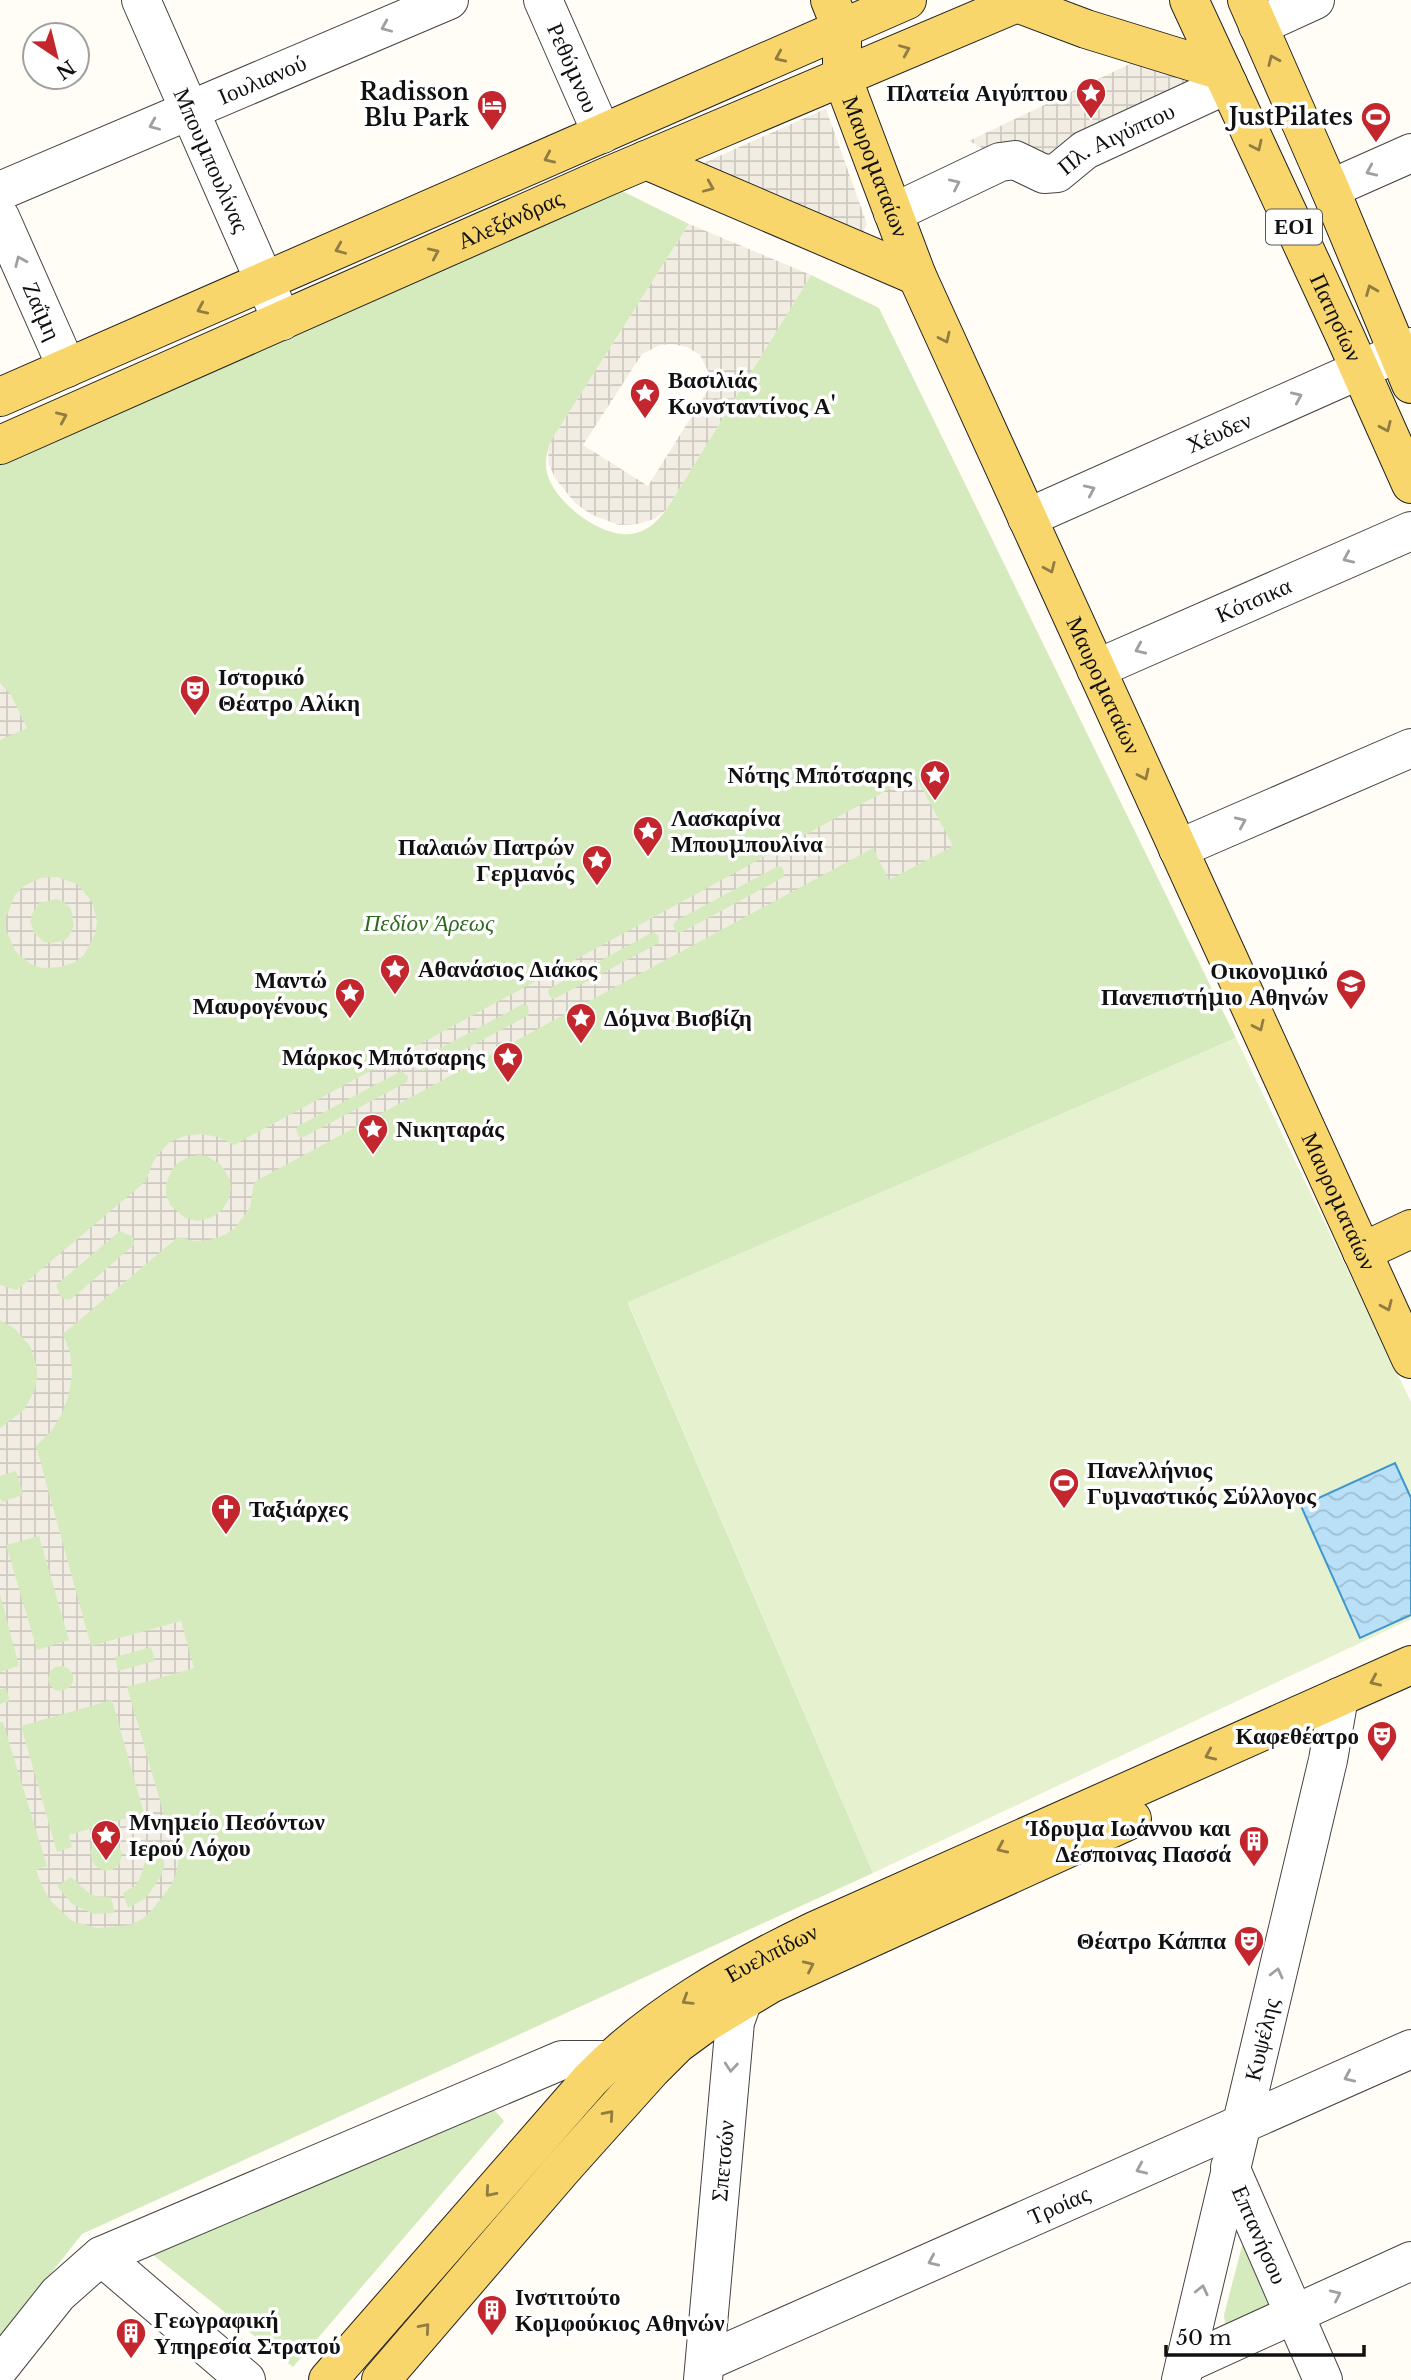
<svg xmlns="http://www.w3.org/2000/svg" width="1411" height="2380" font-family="'Libre Baskerville',serif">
  <defs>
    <pattern id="plaza-grid" width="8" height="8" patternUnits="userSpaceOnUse" patternTransform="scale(1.75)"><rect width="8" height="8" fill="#f1ede2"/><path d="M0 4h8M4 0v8" fill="none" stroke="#cecac1"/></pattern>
    <pattern id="water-waves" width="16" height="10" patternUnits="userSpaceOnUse" patternTransform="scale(1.75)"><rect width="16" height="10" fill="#b9e0f7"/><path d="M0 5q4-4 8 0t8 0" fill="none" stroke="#9ebfd3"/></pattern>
  </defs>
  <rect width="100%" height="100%" fill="#fffdf5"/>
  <g fill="#d5ebbd">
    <path d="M 616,188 L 689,224 L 551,441 C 547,452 544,462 547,473 C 554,503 606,542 636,533 C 649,530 658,520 666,510 L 811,275 L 879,308 L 1236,1038 L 628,1303 L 873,1873 L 82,2234 L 0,2338 L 0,456 Z"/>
    <polygon points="490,2105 504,2121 293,2367 147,2250"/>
    <polygon points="1243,2242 1272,2307 1230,2325 1225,2324 1224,2315"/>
  </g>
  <polygon fill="#e6f2cf" points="1236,1038 1411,1402 1411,1619 873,1873 628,1302"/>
  <g fill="url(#plaza-grid)" fill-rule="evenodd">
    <polygon points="1140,59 1204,77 1043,181 969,141"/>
    <polygon points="825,109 826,109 867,224 863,232 860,233 699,165"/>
    <path d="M 689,224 L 811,275 L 666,510 L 654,519 L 638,524 L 619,525 L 592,515 L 575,503 L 555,478 L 549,464 L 548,449 L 551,441 ZM 672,344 L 687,347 L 700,355 L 710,375 L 710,387 L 648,486 L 583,445 L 642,354 L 660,345 Z"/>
    <polygon points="0,683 11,695 27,728 0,740"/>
    <path d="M 915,775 L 953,846 L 889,880 L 873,848 L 254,1182 L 250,1207 L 235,1228 L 224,1235 L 209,1240 L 194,1241 L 178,1237 L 63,1334 L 70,1353 L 72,1374 L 69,1394 L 62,1414 L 51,1431 L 36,1446 L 91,1646 L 181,1621 L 194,1668 L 127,1687 L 169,1832 L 177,1832 L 179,1851 L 177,1870 L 172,1884 L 153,1909 L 142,1919 L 130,1925 L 97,1928 L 72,1921 L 52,1902 L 44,1890 L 36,1870 L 47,1866 L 3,1722 L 0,1722 L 0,1704 L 10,1701 L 6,1688 L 0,1689 L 0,1672 L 19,1666 L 0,1594 L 0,1498 L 2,1502 L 23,1495 L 16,1471 L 0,1476 L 0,1428 L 24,1410 L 35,1390 L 37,1379 L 37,1367 L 30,1346 L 15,1329 L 0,1320 L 0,1285 L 17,1290 L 146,1181 L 153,1162 L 159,1153 L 170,1142 L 185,1136 L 201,1134 L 218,1137 L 234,1145 ZM 778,866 L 783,868 L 784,877 L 682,932 L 677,933 L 675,930 L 673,925 L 676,921 ZM 653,932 L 658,935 L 659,943 L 556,998 L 552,999 L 550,997 L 548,991 L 550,988 ZM 523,1004 L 528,1006 L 529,1015 L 426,1070 L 422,1071 L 420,1068 L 417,1063 L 420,1059 ZM 401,1071 L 408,1076 L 407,1082 L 304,1137 L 300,1138 L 298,1135 L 296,1129 L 298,1126 ZM 198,1155 L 207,1156 L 221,1165 L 230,1179 L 231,1189 L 228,1201 L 222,1210 L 213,1217 L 197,1221 L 185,1218 L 170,1205 L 166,1194 L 166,1184 L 172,1169 L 179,1162 L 189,1157 ZM 120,1231 L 133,1237 L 134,1245 L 70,1300 L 61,1298 L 56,1285 ZM 39,1536 L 69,1640 L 37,1650 L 6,1545 ZM 151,1647 L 155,1661 L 118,1671 L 115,1657 ZM 63,1666 L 69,1669 L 73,1675 L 73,1682 L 69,1688 L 62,1691 L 55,1690 L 50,1685 L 48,1679 L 50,1672 L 55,1667 ZM 112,1700 L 147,1824 L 133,1828 L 130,1817 L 69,1835 L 72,1847 L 57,1852 L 21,1726 ZM 105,1839 L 117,1842 L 122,1854 L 119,1865 L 112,1870 L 104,1871 L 94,1865 L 90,1853 L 93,1845 ZM 147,1855 L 164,1855 L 164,1867 L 160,1878 L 146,1898 L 128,1908 L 123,1893 L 136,1885 L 140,1878 ZM 71,1877 L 89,1893 L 96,1896 L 111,1897 L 115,1913 L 94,1914 L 72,1904 L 57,1886 Z"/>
    <path d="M 57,877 L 77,884 L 92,902 L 97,922 L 95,934 L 84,955 L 75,962 L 60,967 L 42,968 L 31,964 L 16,952 L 6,930 L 6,917 L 15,895 L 24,886 L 41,878 ZM 56,899 L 63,901 L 71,909 L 74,926 L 69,936 L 64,941 L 51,943 L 44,942 L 34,933 L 30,921 L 32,914 L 39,903 Z"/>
  </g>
  <polygon fill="url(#water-waves)" stroke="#3f96cf" stroke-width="2" points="1395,1463 1411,1498 1411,1615 1360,1638 1301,1506"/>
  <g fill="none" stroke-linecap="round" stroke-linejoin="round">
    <g stroke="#444" stroke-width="40">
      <g id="minor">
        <path id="s1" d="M 141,0 L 282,321"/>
        <path id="s2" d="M 543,0 L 602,134"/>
        <polyline points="1258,26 1315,0"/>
        <polyline points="1330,189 1411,153"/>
        <path id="s3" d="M 0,191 L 449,0"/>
        <path id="s4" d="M 893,213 L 1000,162 L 1015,160 L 1044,174 L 1057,173 L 1085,150 L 1228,84"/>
        <path id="s5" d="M 0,217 L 67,368"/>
        <path id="s6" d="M 1027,518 L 1411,347"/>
        <path id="s7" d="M 1096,669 L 1411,531"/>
        <polyline points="1178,849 1411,748"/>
        <path id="s8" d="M 1230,2167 L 1323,2380"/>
        <polyline points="101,2256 246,2380"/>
        <path id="s9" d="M 705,2362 L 1411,2049"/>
        <polyline points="1185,2364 1411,2261"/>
        <polyline points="0,2367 58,2294 101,2256 562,2060 609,2060"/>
        <path id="s10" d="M 703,2380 L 735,2022 L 751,1977"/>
        <path id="s11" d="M 1181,2380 L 1328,1760 L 1339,1697"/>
      </g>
    </g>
    <g stroke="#222" stroke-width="40">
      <g id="major">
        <path id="s12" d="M 830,0 L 842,30 L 842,77 L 917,276 L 1411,1359"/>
        <path id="s13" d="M 1189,0 L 1344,334 L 1411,484"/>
        <polyline points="1247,0 1330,189 1411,384"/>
        <polyline points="1017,3 1086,29 1222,71"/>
        <polyline points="646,160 917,276"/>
        <polyline points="0,397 907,0"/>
        <path id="s14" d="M 0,445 L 606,177 L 1024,0"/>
        <polyline points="1362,1252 1411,1229"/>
        <path id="s15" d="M 328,2380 L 590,2080 C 653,2015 733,1970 814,1931 L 1411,1665"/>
        <polyline points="381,2380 564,2167 652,2069 677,2044 707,2022 770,1984 1132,1819"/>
      </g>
    </g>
    <use href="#minor" stroke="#fff" stroke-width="38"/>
    <use href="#major" stroke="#f9d66b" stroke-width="38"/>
  </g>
  <defs><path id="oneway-chevron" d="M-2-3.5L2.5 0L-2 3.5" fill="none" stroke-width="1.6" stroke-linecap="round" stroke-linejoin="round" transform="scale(1.75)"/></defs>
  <g stroke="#a0a0a0">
    <use href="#oneway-chevron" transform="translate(386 27) rotate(157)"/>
    <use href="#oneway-chevron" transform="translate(154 125) rotate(157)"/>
    <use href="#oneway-chevron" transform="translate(1371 171) rotate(156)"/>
    <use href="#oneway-chevron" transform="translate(955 184) rotate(-25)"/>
    <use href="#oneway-chevron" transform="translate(20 261) rotate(-114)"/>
    <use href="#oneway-chevron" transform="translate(1297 397) rotate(-24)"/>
    <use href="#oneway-chevron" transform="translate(1090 490) rotate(-24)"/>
    <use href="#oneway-chevron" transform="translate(1348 558) rotate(156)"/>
    <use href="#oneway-chevron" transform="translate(1140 649) rotate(156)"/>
    <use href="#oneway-chevron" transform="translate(1241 822) rotate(-24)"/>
    <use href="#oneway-chevron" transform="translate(1277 1973) rotate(-76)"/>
    <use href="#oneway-chevron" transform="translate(731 2067) rotate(95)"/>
    <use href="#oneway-chevron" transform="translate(1349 2077) rotate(156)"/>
    <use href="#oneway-chevron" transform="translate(1141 2169) rotate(156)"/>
    <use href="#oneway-chevron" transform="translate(933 2261) rotate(156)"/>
    <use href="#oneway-chevron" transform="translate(1202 2290) rotate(-77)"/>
    <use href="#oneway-chevron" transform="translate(1336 2295) rotate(-25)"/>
  </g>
  <g stroke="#917d42">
    <use href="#oneway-chevron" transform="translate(905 50) rotate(-23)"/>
    <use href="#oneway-chevron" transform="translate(780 57) rotate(156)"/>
    <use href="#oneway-chevron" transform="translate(1273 60) rotate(-114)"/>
    <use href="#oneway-chevron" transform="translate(1257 146) rotate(65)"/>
    <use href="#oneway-chevron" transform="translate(549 158) rotate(156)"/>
    <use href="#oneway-chevron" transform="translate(709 187) rotate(23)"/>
    <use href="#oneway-chevron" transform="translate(340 249) rotate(157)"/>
    <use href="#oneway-chevron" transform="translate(434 253) rotate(-24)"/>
    <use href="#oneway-chevron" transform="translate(1371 290) rotate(-112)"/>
    <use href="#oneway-chevron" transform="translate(202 309) rotate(156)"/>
    <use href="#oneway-chevron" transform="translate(945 338) rotate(65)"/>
    <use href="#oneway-chevron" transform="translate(62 417) rotate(-24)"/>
    <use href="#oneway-chevron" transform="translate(1386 427) rotate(66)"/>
    <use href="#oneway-chevron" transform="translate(1050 568) rotate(66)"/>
    <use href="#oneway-chevron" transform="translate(1144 775) rotate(65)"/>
    <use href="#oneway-chevron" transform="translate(1259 1026) rotate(65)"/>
    <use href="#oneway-chevron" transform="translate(1387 1306) rotate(66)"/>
    <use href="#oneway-chevron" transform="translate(1375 1681) rotate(156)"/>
    <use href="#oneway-chevron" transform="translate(1210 1755) rotate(156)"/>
    <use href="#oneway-chevron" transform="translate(1002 1848) rotate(156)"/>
    <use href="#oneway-chevron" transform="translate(809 1966) rotate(-25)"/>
    <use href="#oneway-chevron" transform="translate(687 2000) rotate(148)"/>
    <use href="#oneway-chevron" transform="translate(609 2115) rotate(-49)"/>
    <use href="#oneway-chevron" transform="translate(490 2192) rotate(131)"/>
    <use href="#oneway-chevron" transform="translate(425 2328) rotate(-49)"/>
  </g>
  <defs>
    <g id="sight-pin" transform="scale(1.575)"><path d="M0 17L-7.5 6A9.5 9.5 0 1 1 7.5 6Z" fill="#c4262e" stroke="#fff"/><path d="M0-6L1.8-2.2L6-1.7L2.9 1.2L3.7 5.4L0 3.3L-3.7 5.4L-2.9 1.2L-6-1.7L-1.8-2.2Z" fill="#fff"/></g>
    <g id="hotel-pin" transform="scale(1.575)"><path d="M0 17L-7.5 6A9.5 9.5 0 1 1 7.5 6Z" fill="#c4262e" stroke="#fff"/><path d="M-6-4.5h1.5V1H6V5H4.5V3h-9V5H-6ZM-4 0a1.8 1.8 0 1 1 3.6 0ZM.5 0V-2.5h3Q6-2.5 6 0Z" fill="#fff"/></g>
    <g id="stadium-pin" transform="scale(1.575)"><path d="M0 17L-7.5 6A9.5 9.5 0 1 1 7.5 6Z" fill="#c4262e" stroke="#fff"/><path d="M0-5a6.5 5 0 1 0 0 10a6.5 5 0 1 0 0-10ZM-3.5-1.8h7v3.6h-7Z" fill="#fff"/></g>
    <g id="theatre-pin" transform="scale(1.575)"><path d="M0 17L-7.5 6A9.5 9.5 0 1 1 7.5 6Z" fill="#c4262e" stroke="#fff"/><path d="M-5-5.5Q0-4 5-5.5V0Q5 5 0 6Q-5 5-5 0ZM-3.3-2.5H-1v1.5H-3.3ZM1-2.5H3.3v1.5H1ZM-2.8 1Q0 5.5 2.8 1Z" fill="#fff"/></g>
    <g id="university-pin" transform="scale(1.575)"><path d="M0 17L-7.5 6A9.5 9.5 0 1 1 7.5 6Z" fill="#c4262e" stroke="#fff"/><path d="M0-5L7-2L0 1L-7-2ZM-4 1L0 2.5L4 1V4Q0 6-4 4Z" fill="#fff"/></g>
    <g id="church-pin" transform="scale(1.575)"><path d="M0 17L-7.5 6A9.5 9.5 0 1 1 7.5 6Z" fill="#c4262e" stroke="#fff"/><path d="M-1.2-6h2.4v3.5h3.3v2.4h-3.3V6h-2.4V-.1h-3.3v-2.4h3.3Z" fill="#fff"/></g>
    <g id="building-pin" transform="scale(1.575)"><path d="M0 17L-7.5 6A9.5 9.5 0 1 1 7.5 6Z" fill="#c4262e" stroke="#fff"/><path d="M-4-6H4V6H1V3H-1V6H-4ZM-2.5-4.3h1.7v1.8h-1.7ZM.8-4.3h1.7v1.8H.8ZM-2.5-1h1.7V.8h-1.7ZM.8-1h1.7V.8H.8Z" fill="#fff"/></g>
  </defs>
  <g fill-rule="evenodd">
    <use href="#sight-pin" x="1091" y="93"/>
    <use href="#hotel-pin" x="492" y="105"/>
    <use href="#stadium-pin" x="1376" y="117"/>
    <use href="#sight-pin" x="645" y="393"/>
    <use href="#theatre-pin" x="195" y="690"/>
    <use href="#sight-pin" x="935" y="775"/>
    <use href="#sight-pin" x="648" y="831"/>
    <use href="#sight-pin" x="597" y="860"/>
    <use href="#sight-pin" x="395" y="969"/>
    <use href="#university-pin" x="1351" y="984"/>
    <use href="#sight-pin" x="350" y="993"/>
    <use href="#sight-pin" x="581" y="1018"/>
    <use href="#sight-pin" x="508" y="1057"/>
    <use href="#sight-pin" x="373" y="1129"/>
    <use href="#stadium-pin" x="1064" y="1483"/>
    <use href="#church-pin" x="226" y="1509"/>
    <use href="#theatre-pin" x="1382" y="1736"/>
    <use href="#sight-pin" x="106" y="1835"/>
    <use href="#building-pin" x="1254" y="1841"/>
    <use href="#theatre-pin" x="1249" y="1941"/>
    <use href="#building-pin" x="492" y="2310"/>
    <use href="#building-pin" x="131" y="2333"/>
  </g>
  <g text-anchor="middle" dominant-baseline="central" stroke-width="7" stroke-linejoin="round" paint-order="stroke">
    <rect fill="#fff" stroke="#585858" stroke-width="2" x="1266" y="209.5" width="56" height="35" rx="5"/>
    <g font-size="21" font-weight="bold" fill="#111">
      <text x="1294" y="227">ΕΟ1</text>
    </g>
    <g font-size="23" fill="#111" stroke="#fff">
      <text stroke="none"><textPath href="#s2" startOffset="74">Ρεθύμνου</textPath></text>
      <text stroke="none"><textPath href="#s3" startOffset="285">Ιουλιανού</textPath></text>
      <text stroke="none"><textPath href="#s4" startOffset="248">Πλ. Αιγύπτου</textPath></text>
      <text stroke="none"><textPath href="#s1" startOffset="175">Μπουμπουλίνας</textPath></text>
      <text stroke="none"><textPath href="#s12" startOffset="175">Μαυροματαίων</textPath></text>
      <text stroke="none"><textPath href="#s14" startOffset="558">Αλεξάνδρας</textPath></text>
      <text stroke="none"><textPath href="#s5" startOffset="103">Ζαΐμη</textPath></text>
      <text stroke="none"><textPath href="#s13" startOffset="350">Πατησίων</textPath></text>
      <text stroke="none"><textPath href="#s6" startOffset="210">Χέυδεν</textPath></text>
      <text stroke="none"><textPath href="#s7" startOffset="172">Κότσικα</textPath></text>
      <text stroke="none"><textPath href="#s12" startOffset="742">Μαυροματαίων</textPath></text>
      <text stroke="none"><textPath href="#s12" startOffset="1309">Μαυροματαίων</textPath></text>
      <text stroke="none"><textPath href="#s15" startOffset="621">Ευελπίδων</textPath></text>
      <text stroke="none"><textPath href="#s11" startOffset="350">Κυψέλης</textPath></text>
      <text stroke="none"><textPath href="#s10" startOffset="220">Σπετσών</textPath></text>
      <text stroke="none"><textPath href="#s9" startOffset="387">Τροίας</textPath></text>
      <text stroke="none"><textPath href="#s8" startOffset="74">Επτανήσου</textPath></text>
    </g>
    <g font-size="23" font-weight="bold" fill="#111" stroke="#fff" text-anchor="end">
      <text x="469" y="92">Radisson<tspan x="469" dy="26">Blu Park</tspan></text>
      <text x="1068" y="93">Πλατεία Αιγύπτου</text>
      <text x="1353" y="117">JustPilates</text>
      <text x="668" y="380" text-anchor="start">Βασιλιάς<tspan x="668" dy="26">Κωνσταντίνος Α'</tspan></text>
      <text x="218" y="677" text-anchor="start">Ιστορικό<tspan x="218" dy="26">Θέατρο Αλίκη</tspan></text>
      <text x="912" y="775">Νότης Μπότσαρης</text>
      <text x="671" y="818" text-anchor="start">Λασκαρίνα<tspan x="671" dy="26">Μπουμπουλίνα</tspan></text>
      <text x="574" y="847">Παλαιών Πατρών<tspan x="574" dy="26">Γερμανός</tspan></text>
      <text x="418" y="969" text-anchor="start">Αθανάσιος Διάκος</text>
      <text x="1328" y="971">Οικονομικό<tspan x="1328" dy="26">Πανεπιστήμιο Αθηνών</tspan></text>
      <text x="327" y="980">Μαντώ<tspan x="327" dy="26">Μαυρογένους</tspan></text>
      <text x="604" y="1018" text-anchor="start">Δόμνα Βισβίζη</text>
      <text x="485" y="1057">Μάρκος Μπότσαρης</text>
      <text x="396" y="1129" text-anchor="start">Νικηταράς</text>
      <text x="1087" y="1470" text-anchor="start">Πανελλήνιος<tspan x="1087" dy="26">Γυμναστικός Σύλλογος</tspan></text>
      <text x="249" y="1509" text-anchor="start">Ταξιάρχες</text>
      <text x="1359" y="1736">Καφεθέατρο</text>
      <text x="129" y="1822" text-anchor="start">Μνημείο Πεσόντων<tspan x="129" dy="26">Ιερού Λόχου</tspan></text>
      <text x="1231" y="1828">Ίδρυμα Ιωάννου και<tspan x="1231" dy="26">Δέσποινας Πασσά</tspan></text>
      <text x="1226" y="1941">Θέατρο Κάππα</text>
      <text x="515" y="2297" text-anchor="start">Ινστιτούτο<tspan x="515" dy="26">Κομφούκιος Αθηνών</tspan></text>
      <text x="154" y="2320" text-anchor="start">Γεωγραφική<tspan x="154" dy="26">Υπηρεσία Στρατού</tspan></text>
    </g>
    <g font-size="23" font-style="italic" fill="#2f6b1f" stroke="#fff">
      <text x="429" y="923">Πεδίον Άρεως</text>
    </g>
  </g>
  <g transform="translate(56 56) rotate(145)"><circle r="33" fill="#ffffff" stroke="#a0a0a0" stroke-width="2"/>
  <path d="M0-5L12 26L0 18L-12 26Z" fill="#c4262e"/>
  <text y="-10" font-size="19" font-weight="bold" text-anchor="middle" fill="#111111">N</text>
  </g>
  <path d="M1166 2345v10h198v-10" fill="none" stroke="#111111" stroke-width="3.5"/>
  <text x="1176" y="2345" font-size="21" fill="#111111" stroke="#ffffff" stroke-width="5" paint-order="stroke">50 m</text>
</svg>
